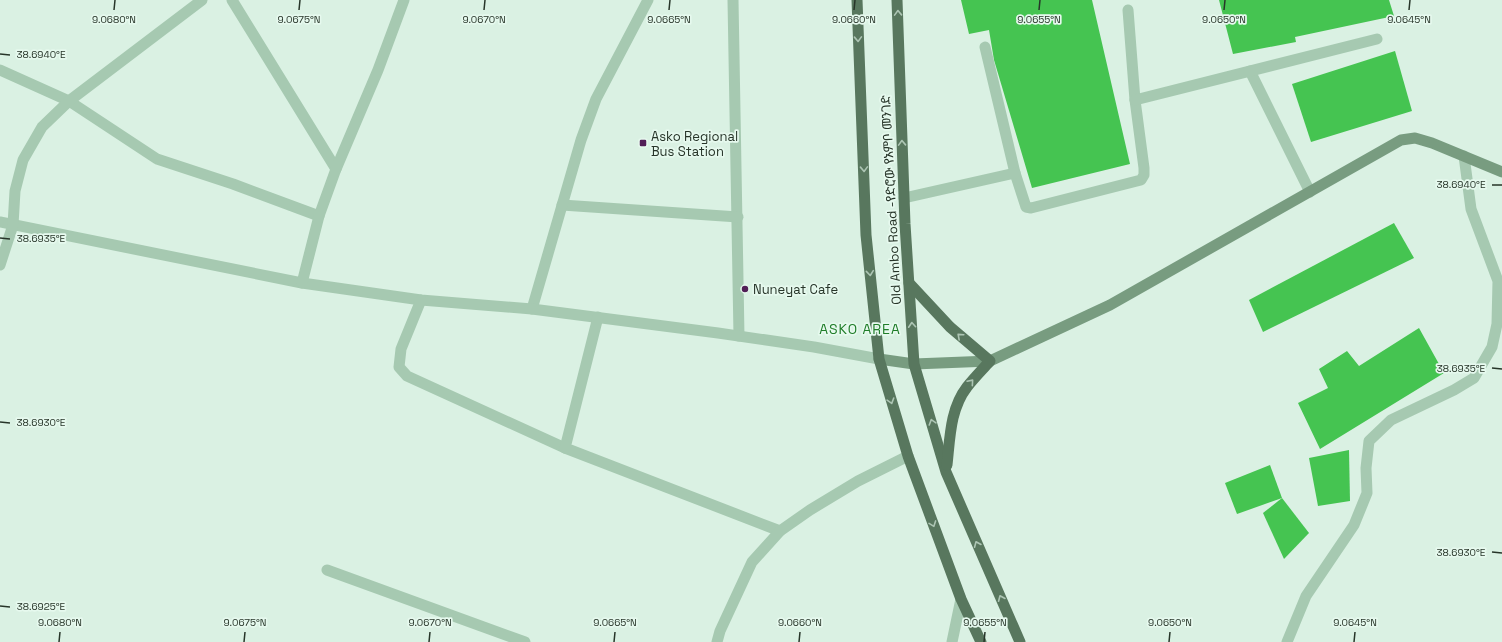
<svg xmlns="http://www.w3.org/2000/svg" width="1502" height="642" font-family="'Space Grotesk','Noto Sans Ethiopic',sans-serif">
  <rect width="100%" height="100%" fill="#daf1e3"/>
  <g fill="#45c451">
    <polygon points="961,0 1092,0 1130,164 1032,188 994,60 989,30 969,34"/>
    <polygon points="1219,0 1389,0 1394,16 1295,37 1296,42 1233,54"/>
    <polygon points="1395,51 1412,111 1311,142 1292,84"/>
    <polygon points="1394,223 1414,258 1263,332 1249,300"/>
    <polygon points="1419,328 1444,373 1320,449 1298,403 1328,388 1319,369 1347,351 1359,366"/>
    <polygon points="1349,450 1350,501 1318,506 1309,458"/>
    <polygon points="1270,465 1282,498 1237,514 1225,483"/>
    <polygon points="1282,498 1309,533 1284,559 1263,513"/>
  </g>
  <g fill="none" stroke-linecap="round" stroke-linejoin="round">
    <g stroke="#a6c9b1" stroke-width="11">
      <polyline points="733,0 739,336"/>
      <polyline points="985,47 1015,173 1026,207 1031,208 1141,180 1144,175 1144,168 1135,100 1128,10"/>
      <polyline points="1250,71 1310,192"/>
      <polyline points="1135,100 1377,39"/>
      <polyline points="904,198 1015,173"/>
      <polyline points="562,205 738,217"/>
      <polyline points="532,309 581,140 596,99 648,0"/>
    </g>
    <g stroke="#a6c9b1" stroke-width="11">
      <polyline points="232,0 336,169"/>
      <polyline points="0,70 69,101 157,159 233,184 319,216"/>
      <polyline points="0,222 302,283 421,300 532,309 718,333 814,347 879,359"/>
      <polyline points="0,265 13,225 15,191 23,160 42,127 69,101 202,0"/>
      <polyline points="302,283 319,216 336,169 378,70 404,0"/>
      <polyline points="421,300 401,349 399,367 407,376 565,448"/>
      <polyline points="598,317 565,448 780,531"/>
      <polyline points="327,570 525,642"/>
      <polyline points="717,642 720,631 752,562 780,531 810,510 858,481 908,456"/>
      <polyline points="952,642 961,599"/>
      <polyline points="1287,642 1306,596 1354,525 1367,493 1366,468 1369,441 1391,420 1454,390 1474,378 1492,347 1497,324 1498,281 1471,209 1464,156"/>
    </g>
    <polyline stroke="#789c80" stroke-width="11" points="879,359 914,364 990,361 1110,305 1401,140 1415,138 1432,143 1502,172"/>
    <g stroke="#58775e" stroke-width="11">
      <polyline points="857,0 866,235 879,359 908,456 961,599 981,642"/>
      <polyline points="897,0 905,224 914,364 946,472 1020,642"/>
      <path d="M 909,283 L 950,327 L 990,361 C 982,370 974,378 967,387 C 950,409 950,438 947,465"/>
    </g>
  </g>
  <defs><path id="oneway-chevron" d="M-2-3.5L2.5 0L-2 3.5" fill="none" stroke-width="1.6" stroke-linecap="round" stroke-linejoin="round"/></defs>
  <g stroke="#adc5b4">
    <use href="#oneway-chevron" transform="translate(898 13) rotate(-92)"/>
    <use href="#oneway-chevron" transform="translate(858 39) rotate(88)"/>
    <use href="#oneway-chevron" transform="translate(902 143) rotate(-92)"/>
    <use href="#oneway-chevron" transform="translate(864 169) rotate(88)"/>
    <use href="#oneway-chevron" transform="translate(870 273) rotate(84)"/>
    <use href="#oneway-chevron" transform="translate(912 325) rotate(-94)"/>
    <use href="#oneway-chevron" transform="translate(960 336) rotate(-138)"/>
    <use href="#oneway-chevron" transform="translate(971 382) rotate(-49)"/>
    <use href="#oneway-chevron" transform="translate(891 401) rotate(73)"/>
    <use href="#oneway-chevron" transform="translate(932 422) rotate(-107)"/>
    <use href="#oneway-chevron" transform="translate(933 524) rotate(70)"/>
    <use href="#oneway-chevron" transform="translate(977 544) rotate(-113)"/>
    <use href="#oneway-chevron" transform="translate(1001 598) rotate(-113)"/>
  </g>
  <path fill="none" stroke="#273529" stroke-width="1.5" d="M 114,10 L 115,0M 299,10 L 300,0M 484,10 L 485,0M 669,10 L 670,0M 854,10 L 855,0M 1039,10 L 1040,0M 1224,10 L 1225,0M 1409,10 L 1410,0M 0,54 L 10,55M 1492,185 L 1502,185M 0,238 L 10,239M 1492,368 L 1502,369M 0,422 L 10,423M 1492,552 L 1502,553M 0,606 L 10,607M 59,642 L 60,632M 244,642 L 245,632M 429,642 L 430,632M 614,642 L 615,632M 799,642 L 800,632M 984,642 L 985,632M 1169,642 L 1170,632M 1354,642 L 1355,632"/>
  <g fill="#511d56" stroke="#e6f9ee" stroke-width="1.5">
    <rect x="639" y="139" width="8" height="8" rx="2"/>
    <circle cx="745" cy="289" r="4"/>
  </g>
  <g text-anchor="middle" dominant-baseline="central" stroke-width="3.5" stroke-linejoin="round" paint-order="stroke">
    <g font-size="13" fill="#273529" stroke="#e6f9ee" text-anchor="start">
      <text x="651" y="136">Asko Regional<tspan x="651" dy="15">Bus Station</tspan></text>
      <text x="753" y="289">Nuneyat Cafe</text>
    </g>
    <g font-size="13" fill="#273529" stroke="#e6f9ee">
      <text transform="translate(891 200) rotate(-93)">Old Ambo Road -የድሮው የአምቦ መንገድ</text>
    </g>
    <g font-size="14" letter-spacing="1" fill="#207d29" stroke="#e6f9ee">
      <text x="860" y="329">ASKO AREA</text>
    </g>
  </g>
  <g font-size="10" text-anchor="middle" fill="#273529" stroke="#e6f9ee" stroke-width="3.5" stroke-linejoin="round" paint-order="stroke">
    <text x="114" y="23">9.0680°N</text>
    <text x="299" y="23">9.0675°N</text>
    <text x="484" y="23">9.0670°N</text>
    <text x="669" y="23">9.0665°N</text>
    <text x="854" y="23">9.0660°N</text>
    <text x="1039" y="23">9.0655°N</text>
    <text x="1224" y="23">9.0650°N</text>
    <text x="1409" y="23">9.0645°N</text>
    <text x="41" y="58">38.6940°E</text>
    <text x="1461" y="188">38.6940°E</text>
    <text x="41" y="242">38.6935°E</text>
    <text x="1461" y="372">38.6935°E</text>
    <text x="41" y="426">38.6930°E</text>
    <text x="1461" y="556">38.6930°E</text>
    <text x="41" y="610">38.6925°E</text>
    <text x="60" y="626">9.0680°N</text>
    <text x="245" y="626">9.0675°N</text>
    <text x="430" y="626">9.0670°N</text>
    <text x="615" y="626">9.0665°N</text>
    <text x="800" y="626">9.0660°N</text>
    <text x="985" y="626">9.0655°N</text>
    <text x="1170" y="626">9.0650°N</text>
    <text x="1355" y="626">9.0645°N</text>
  </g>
</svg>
